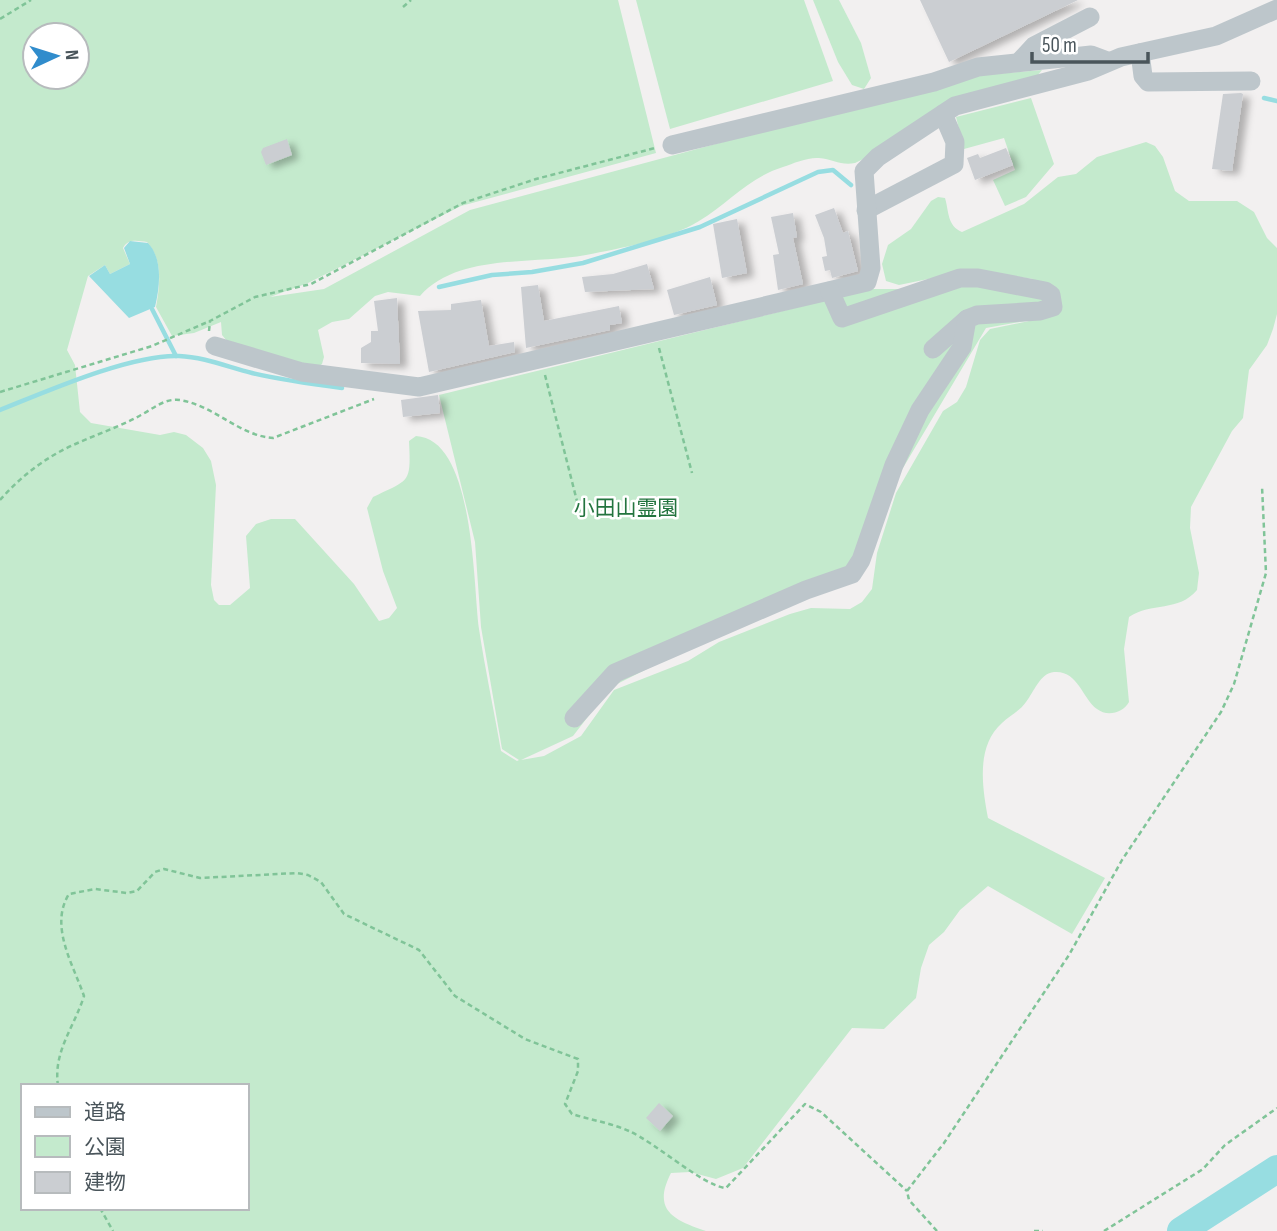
<svg xmlns="http://www.w3.org/2000/svg" width="1277" height="1231" font-family="'Sofia Sans Condensed','Noto Sans JP',sans-serif">
  <defs>
    <filter id="shadow"><feDropShadow dx="7" dy="4" stdDeviation="3.5" flood-color="#0004"/></filter>
  </defs>
  <rect width="100%" height="100%" fill="#f2f0f0"/>
  <g fill="#c4eacd" fill-rule="evenodd">
    <path d="M 0,0 L 618,0 L 656,153 L 461,206 L 308,283 L 270,297 L 324,289 L 470,210 L 969,76 L 1042,70 L 1037,76 L 855,163 C 841,166 833,159 819,158 C 808,157 794,163 783,167 C 748,178 729,203 699,221 C 668,240 621,248 586,255 C 533,265 458,253 420,296 L 388,292 L 375,296 L 349,319 L 332,322 L 318,330 L 324,357 L 322,364 L 316,368 L 231,346 L 222,335 L 221,322 L 194,333 L 172,336 L 156,307 C 160,286 163,259 147,242 C 138,241 128,238 123,248 L 130,264 L 110,274 L 105,265 L 88,276 L 67,350 L 75,365 L 80,412 L 91,423 L 160,435 L 174,432 L 186,435 L 203,448 L 211,461 L 216,485 L 211,585 L 214,600 L 219,605 L 230,605 L 250,588 L 246,536 L 256,524 L 271,519 L 295,519 L 354,584 L 379,621 L 389,618 L 397,608 L 383,571 L 367,508 L 373,497 C 410,479 411,484 409,441 L 416,436 C 475,439 473,586 479,629 C 485,669 494,710 501,751 L 517,761 L 519,760 L 502,749 L 481,627 L 475,542 L 439,395 L 872,289 L 902,289 L 969,273 L 1033,279 L 972,270 L 899,285 L 886,281 L 882,264 L 888,245 L 911,229 L 931,201 L 938,197 L 945,198 C 949,211 947,226 962,232 L 1024,204 L 1058,177 L 1076,174 L 1097,157 L 1146,142 L 1155,146 L 1163,157 L 1175,191 L 1189,201 L 1237,201 L 1254,212 L 1267,238 L 1277,248 L 1277,314 L 1273,329 L 1267,345 L 1249,370 L 1243,418 L 1232,431 L 1191,507 L 1190,528 L 1199,573 L 1197,590 C 1179,612 1151,602 1129,617 L 1124,649 L 1129,702 C 1123,713 1107,717 1097,709 C 1082,698 1078,670 1054,672 C 1040,673 1034,692 1026,702 C 1020,711 1010,715 1002,723 C 976,746 982,786 988,818 L 1105,878 L 1072,934 L 988,886 L 960,910 L 944,932 L 929,945 L 921,968 L 916,998 L 884,1029 L 852,1028 L 743,1168 L 716,1179 L 690,1172 L 671,1173 C 652,1210 673,1220 706,1231 L 0,1231 ZM 35,35 L 77,35 L 77,77 L 35,77 ZM 1053,316 L 990,329 L 980,340 L 966,387 L 957,402 L 943,411 L 896,493 L 877,553 L 872,589 L 862,602 L 850,609 L 811,608 L 790,614 L 719,642 L 688,661 L 614,690 L 581,736 L 544,756 L 521,760 L 573,736 L 611,687 L 869,558 L 897,478 L 986,328 ZM 23,1086 L 247,1086 L 247,1208 L 23,1208 Z"/>
    <polygon points="636,0 804,0 833,81 670,129"/>
    <polygon points="813,0 839,0 861,43 871,78 864,89 852,85 838,62"/>
    <polygon points="1031,98 1054,164 1026,197 1005,206 993,180 1015,170 1004,138 964,149 956,117"/>
  </g>
  <path fill="#97dde1" d="M 130,241 L 148,243 C 163,259 160,286 155,307 L 129,318 L 89,276 L 105,265 L 110,274 L 130,264 L 124,248 Z"/>
  <g fill="none" stroke-linecap="round" stroke-linejoin="round">
    <g stroke="#97dde1" stroke-width="4.5">
      <polyline points="1264,98 1277,101"/>
      <polyline points="439,287 492,275 532,272 583,263 700,227 818,172 833,170 851,185"/>
      <polyline points="152,309 176,356"/>
      <path d="M 0,410 C 45,392 131,354 179,356 C 204,357 228,367 252,373 C 281,380 311,384 342,388"/>
    </g>
    <polyline stroke="#97dde1" stroke-width="28" points="1181,1231 1277,1169"/>
  </g>
  <g fill="#cbced2" filter="url(#shadow)">
    <polygon points="920,0 1078,0 949,62"/>
    <polygon points="1241,93 1243,94 1232,171 1212,169 1223,94"/>
    <polygon points="287,139 292,155 266,165 261,152 263,148"/>
    <polygon points="1006,148 1013,165 975,180 967,158 978,154 980,158"/>
    <polygon points="834,208 843,233 848,231 858,271 832,278 830,270 825,271 822,257 827,256 824,238 815,215"/>
    <polygon points="793,213 797,237 793,238 803,284 778,290 773,255 779,254 771,217"/>
    <polygon points="737,219 747,273 722,278 713,224"/>
    <polygon points="647,264 654,289 585,292 582,277 613,274"/>
    <polygon points="710,277 717,305 674,315 667,290"/>
    <polygon points="538,285 544,321 619,306 622,323 610,325 610,330 526,348 521,287"/>
    <polygon points="397,298 400,364 361,363 361,348 371,342 371,331 378,331 374,301"/>
    <polygon points="481,300 489,346 514,342 515,352 429,372 418,311 451,310 451,304"/>
    <polygon points="438,395 440,413 403,417 401,400"/>
    <polygon points="659,1103 673,1116 660,1131 646,1118"/>
  </g>
  <g fill="none" stroke-linecap="round" stroke-linejoin="round">
    <g stroke="#80c498" stroke-width="2.5" stroke-dasharray="5 3.5" stroke-linecap="butt">
      <polyline points="403,7 411,0"/>
      <polyline points="0,19 31,0"/>
      <polyline points="209,331 210,321 255,297 311,284 463,203 536,179 655,148"/>
      <polyline points="659,348 692,473"/>
      <polyline points="545,375 581,517"/>
      <polyline points="0,392 152,346 210,321"/>
      <path d="M 0,500 C 14,484 31,469 49,458 C 75,441 112,431 141,415 C 154,408 165,398 180,400 C 215,406 240,436 273,438 L 374,399"/>
      <path d="M 58,1086 C 53,1051 74,1028 84,996 C 73,964 49,926 69,894 L 95,889 L 127,893 L 137,891 L 155,872 L 164,869 L 200,878 L 297,873 L 308,875 L 321,882 L 344,914 L 419,950 L 455,996 L 525,1039 L 578,1059 L 578,1071 L 565,1104 L 572,1114 C 591,1120 611,1123 629,1131 C 656,1143 703,1186 726,1188 L 805,1104 L 821,1112 L 907,1191"/>
      <polyline points="100,1208 113,1231"/>
      <polyline points="937,1231 909,1200 907,1191 944,1143 1069,955 1122,860 1221,712 1234,684 1266,573 1262,486"/>
      <polyline points="1034,1231 1043,1231"/>
      <polyline points="1104,1231 1203,1169 1225,1145 1277,1108"/>
    </g>
    <g stroke="#bdc6cb" stroke-width="19">
      <polyline points="1140,53 1143,76 1148,82 1251,81"/>
      <polyline points="1021,60 1034,46 1090,17"/>
      <polyline points="672,145 934,82 978,67 1091,55 1107,61"/>
      <polyline points="866,210 954,164 955,142 943,114"/>
      <polyline points="215,346 302,372 419,387 867,282 871,268 864,171 878,157 955,106 1088,71 1121,57 1216,36 1277,9"/>
      <polyline points="933,349 967,319"/>
      <polyline points="574,718 615,673 806,590 852,574 861,560 894,465 920,410 962,347 967,319 977,315 1040,311 1053,307 1051,295 1045,291 978,278 960,278 842,318 830,291"/>
    </g>
  </g>
  <g text-anchor="middle" dominant-baseline="central" stroke-width="5" stroke-linejoin="round" paint-order="stroke">
    <g font-size="21" fill="#23743f" stroke="#fff">
      <text x="626" y="508">小田山霊園</text>
    </g>
  </g>
  <rect x="21" y="1084" width="228" height="126" fill="#ffffff" stroke="#b7bbbd" stroke-width="2"/>
  <rect x="35" y="1107" width="35" height="10" fill="#bdc6cb" stroke="#b7bbbd" stroke-width="2"/>
  <text x="84" y="1119" font-size="21" fill="#4a555b">道路</text>
  <rect x="35" y="1136" width="35" height="21" fill="#c4eacd" stroke="#b7bbbd" stroke-width="2"/>
  <text x="84" y="1154" font-size="21" fill="#4a555b">公園</text>
  <rect x="35" y="1172" width="35" height="21" fill="#cbced2" stroke="#b7bbbd" stroke-width="2"/>
  <text x="84" y="1189" font-size="21" fill="#4a555b">建物</text>
  <g transform="translate(56 56) rotate(86)"><circle r="33" fill="#ffffff" stroke="#b7bbbd" stroke-width="2"/>
  <path d="M0-5L12 26L0 18L-12 26Z" fill="#308ccc"/>
  <text y="-10" font-size="19" font-weight="bold" text-anchor="middle" fill="#4a555b">N</text>
  </g>
  <path d="M1032 52v10h116v-10" fill="none" stroke="#4a555b" stroke-width="3.5"/>
  <text x="1042" y="52" font-size="21" fill="#4a555b" stroke="#ffffff" stroke-width="5" paint-order="stroke">50 m</text>
</svg>
